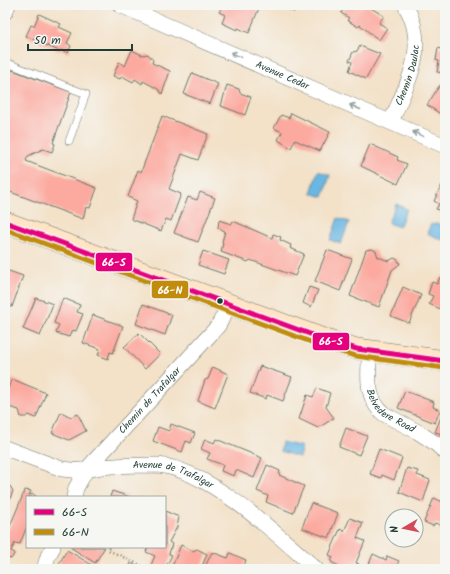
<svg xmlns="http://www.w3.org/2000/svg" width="450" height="574" font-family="Kalam,sans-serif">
  <rect width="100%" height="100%" fill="#f6f6f2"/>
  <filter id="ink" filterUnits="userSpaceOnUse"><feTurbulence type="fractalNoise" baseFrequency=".025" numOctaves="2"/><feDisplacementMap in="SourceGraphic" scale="8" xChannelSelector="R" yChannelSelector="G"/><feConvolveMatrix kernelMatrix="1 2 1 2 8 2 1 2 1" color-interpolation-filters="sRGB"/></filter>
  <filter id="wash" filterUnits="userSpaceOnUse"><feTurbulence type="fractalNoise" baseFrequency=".012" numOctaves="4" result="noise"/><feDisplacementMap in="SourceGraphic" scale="16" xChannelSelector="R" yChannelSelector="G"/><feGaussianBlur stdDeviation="0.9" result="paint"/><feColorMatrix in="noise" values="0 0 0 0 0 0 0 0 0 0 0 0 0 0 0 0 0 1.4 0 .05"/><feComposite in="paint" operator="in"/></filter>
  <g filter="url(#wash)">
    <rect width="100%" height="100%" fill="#f3e1c8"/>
    <g fill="#6bb7e4" stroke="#457a8c">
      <polygon points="318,171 330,175 323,197 311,193"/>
      <polygon points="396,204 407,209 399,227 388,223"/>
      <polygon points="338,218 349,222 341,244 330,240"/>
      <polygon points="436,223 442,225 441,228 445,230 445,241 427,233 431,224 435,225"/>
      <polygon points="282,442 302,447 299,457 280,451"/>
    </g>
    <g id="blocks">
      <g fill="#fcaaa0">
        <polygon points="223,5 251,5 259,8 249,33 238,28 237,30 222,23 225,15 219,12"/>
        <polygon points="286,5 297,5 294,12 285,8"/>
        <polygon points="298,5 314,5 312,11"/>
        <polygon points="347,5 359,7 366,5 384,16 379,23 387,28 379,40 360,25 358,27 347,20 349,18 341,13"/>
        <polygon points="39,14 61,24 59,27 72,33 67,43 71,46 68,53 61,50 59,51 26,36 31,25 34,26"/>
        <polygon points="443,41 445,41 445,73 437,72 439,61 436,60 438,48 442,49"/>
        <polygon points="360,46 380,54 366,79 349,71 352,62 349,61 353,52 357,51"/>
        <polygon points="132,50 142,55 148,54 153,60 152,63 170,71 162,94 158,89 143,81 142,84 135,79 133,82 122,76 120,79 113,76 119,62 125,66"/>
        <polygon points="12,70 71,92 53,143 55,144 52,152 43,149 28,156 26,161 97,188 90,208 86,207 83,219 5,190 5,88"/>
        <polygon points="192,73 218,84 210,104 184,94"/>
        <polygon points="227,85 239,89 240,93 251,97 245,115 221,106"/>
        <polygon points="440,85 445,88 445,117 427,105"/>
        <polygon points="291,113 330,132 320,151 295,140 291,148 278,140 282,132 274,128 281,115 289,118"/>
        <polygon points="162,116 208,134 198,160 182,154 169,189 181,194 171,221 166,219 161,231 131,219 137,201 128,197 138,170 141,172"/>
        <polygon points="370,144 398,157 397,160 407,164 398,184 361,166"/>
        <polygon points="445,179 445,213 436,209 439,204 434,201"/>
        <polygon points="200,192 215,198 198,242 174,233 188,197 197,200"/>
        <polygon points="219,220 231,224 233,221 272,238 273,234 281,237 280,240 291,245 290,248 304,254 295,276 250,260 248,262 221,252 223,243 222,242 225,231 218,228"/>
        <polygon points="372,249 376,251 378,257 389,261 394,258 398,260 400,264 392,270 379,307 350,296 366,250"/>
        <polygon points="327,250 352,259 340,291 315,281"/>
        <polygon points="203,251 229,260 224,274 198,265"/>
        <polygon points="6,270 23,276 12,307 5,305"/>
        <polygon points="440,277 445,279 445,311 429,304 433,296 428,294 432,282 437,284"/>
        <polygon points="309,287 318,290 311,307 303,303"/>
        <polygon points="403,287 421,295 409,323 391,316"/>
        <polygon points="36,298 53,304 40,336 23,329"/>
        <polygon points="63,298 80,305 77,312 83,314 76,331 72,330 69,337 56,333 59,325 54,323"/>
        <polygon points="143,304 172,315 165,335 136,324"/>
        <polygon points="93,315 123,326 113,353 110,352 108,359 98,355 100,349 83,343"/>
        <polygon points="139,333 160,354 145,369 124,347"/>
        <polygon points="260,366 292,377 283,401 267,395 266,399 250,393"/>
        <polygon points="213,367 228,374 215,408 198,401 205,380 208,379"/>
        <polygon points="12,379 46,393 36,418 29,415 26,417 21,417 19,410 9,407 5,409 5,395"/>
        <polygon points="317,388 330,393 326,407 334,418 318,428 299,419 307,395 313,397"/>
        <polygon points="405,391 434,402 433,407 440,410 435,423 398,408"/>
        <polygon points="445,407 445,435 435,432"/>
        <polygon points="61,412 71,417 78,414 86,431 69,440 52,433"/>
        <polygon points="171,424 195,433 191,443 186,441 182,452 153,441 158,427 169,431"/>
        <polygon points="346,428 367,436 359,455 339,447"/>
        <polygon points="205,439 214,443 216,439 262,458 254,478 236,470 234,476 221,471 223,465 207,459 210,453 201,449"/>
        <polygon points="379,449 402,458 394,480 382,475 381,478 370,474"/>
        <polygon points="267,465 280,471 279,475 304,486 293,513 266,502 268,496 257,491"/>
        <polygon points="407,468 418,471 417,475 430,480 423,502 399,492"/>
        <polygon points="5,486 10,486 13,491 5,512"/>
        <polygon points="25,490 31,491 29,495 33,494 37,497 27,497 27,526 20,544 15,543 11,551 15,553 11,559 5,557 5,538"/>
        <polygon points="112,491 130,497 110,497"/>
        <polygon points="434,498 445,503 445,527 435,523 433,526 424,522"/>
        <polygon points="311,503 338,513 329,538 302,528"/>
        <polygon points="165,511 179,517 177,527 169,542 172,544 169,554 172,555 165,569 161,569 151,565 155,556 146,552 148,547 165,547"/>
        <polygon points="350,518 363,523 357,538 365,541 356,563 359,564 356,569 337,569 339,566 331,562 333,557 329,555 340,529 344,531"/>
        <polygon points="181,545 193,551 197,549 207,554 201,569 171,569"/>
        <polygon points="70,547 105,547 95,563"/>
        <polygon points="67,550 92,565 90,569 56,569"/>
        <polygon points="212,552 228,558 230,553 246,560 243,569 204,569"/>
        <polygon points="373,554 386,560 387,556 399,561 395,569 367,569"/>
        <polygon points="131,563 142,569 128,569"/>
        <polygon points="116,565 123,569 114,569"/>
      </g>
    </g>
  </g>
  <g filter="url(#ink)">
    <use href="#blocks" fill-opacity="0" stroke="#697668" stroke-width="1"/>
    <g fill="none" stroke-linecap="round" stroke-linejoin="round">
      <g stroke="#697668" stroke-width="8">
        <polyline id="lane" points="5,62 86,94 69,141"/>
      </g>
      <g stroke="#697668" stroke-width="16">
        <g id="street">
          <path id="s1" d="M 120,5 L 445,146"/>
          <polyline points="5,12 8,5"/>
          <path id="s2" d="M 391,122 C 407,83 430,47 405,5"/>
          <path id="s3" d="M 370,351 C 368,372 365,399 384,414 L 418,432 L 435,443 L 445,452"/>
          <path id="s4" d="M 5,448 L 62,469 L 72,470 C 82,471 92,469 102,467 C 120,465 140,465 157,465 C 207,468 279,536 316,569"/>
          <path id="s5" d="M 74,497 L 76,488 L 86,470 L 218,326 L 229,305"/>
          <polyline points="44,569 48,556 53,547"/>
        </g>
      </g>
      <g stroke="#697668" stroke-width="22">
        <polyline id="secondary" points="5,222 329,341 357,349 445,361"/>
      </g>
      <polyline stroke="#697668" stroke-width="2.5" stroke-dasharray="1 3" stroke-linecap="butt" points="109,547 108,550 149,569"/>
      <use href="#lane" stroke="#fff" stroke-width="7"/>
      <use href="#street" stroke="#fff" stroke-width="15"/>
      <use href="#secondary" stroke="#ffe4c6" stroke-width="21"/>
      <g stroke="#f6f6f2" stroke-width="8">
        <polyline id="bus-1" points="5,222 329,341 357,349 445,361"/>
      </g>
      <g stroke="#f6f6f2" stroke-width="8">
        <polyline id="bus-2" points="5,229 327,348 356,356 444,368"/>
      </g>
      <use href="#bus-1" stroke="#e5007d" stroke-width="5"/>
      <use href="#bus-2" stroke="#c18c0d" stroke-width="5"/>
    </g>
    <defs><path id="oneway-shaft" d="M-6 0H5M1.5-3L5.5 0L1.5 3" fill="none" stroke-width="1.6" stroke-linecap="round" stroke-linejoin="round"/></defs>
    <g stroke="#8f9e9a">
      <use href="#oneway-shaft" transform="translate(236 55) rotate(-156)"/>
      <use href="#oneway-shaft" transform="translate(355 107) rotate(-156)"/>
      <use href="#oneway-shaft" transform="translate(418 134) rotate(-155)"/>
    </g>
  </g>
  <circle fill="#1f3d34" stroke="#f6f6f2" stroke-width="1.5" cx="220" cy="301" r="3.5"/>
  <g text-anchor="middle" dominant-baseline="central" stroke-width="3" stroke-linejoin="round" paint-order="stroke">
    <g font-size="10" fill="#1f3d34" stroke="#f6f6f2">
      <text stroke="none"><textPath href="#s1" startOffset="177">Avenue Cedar</textPath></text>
      <text stroke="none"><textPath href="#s2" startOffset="50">Chemin Daulac</textPath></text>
      <text stroke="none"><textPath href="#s5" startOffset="124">Chemin de Trafalgar</textPath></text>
      <text stroke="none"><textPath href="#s3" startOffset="70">Belvedere Road</textPath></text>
      <text stroke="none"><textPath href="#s4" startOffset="174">Avenue de Trafalgar</textPath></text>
    </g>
  </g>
  <g stroke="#f6f6f2" stroke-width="1.5">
    <rect x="95" y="252" width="38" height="20" rx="4" fill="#e5007d"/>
    <rect x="151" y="280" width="38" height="19" rx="4" fill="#c18c0d"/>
    <rect x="312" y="332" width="38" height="19" rx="4" fill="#e5007d"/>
  </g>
  <g font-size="11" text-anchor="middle" font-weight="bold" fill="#fff">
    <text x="114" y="266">66-S</text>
    <text x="170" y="294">66-N</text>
    <text x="331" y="345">66-S</text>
  </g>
  <rect width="450" height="574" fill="none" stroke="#f6f6f2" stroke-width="20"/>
  <rect x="26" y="496" width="140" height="52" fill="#f6f6f2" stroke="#a0aca6"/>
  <rect x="34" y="509" width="20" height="6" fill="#e5007d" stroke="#a0aca6"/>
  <text x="62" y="516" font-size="12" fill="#1f3d34">66-S</text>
  <rect x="34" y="529" width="20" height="6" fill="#c18c0d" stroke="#a0aca6"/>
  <text x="62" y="536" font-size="12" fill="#1f3d34">66-N</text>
  <g transform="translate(404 528) rotate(261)"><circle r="19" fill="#f6f6f2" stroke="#a0aca6"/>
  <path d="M0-3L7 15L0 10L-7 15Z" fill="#d1495b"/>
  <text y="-6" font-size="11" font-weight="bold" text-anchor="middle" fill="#1f3d34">N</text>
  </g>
  <path d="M28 44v6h104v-6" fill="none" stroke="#1f3d34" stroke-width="2"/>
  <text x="34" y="44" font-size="12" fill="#1f3d34" stroke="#f6f6f2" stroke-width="3" paint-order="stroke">50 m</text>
</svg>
